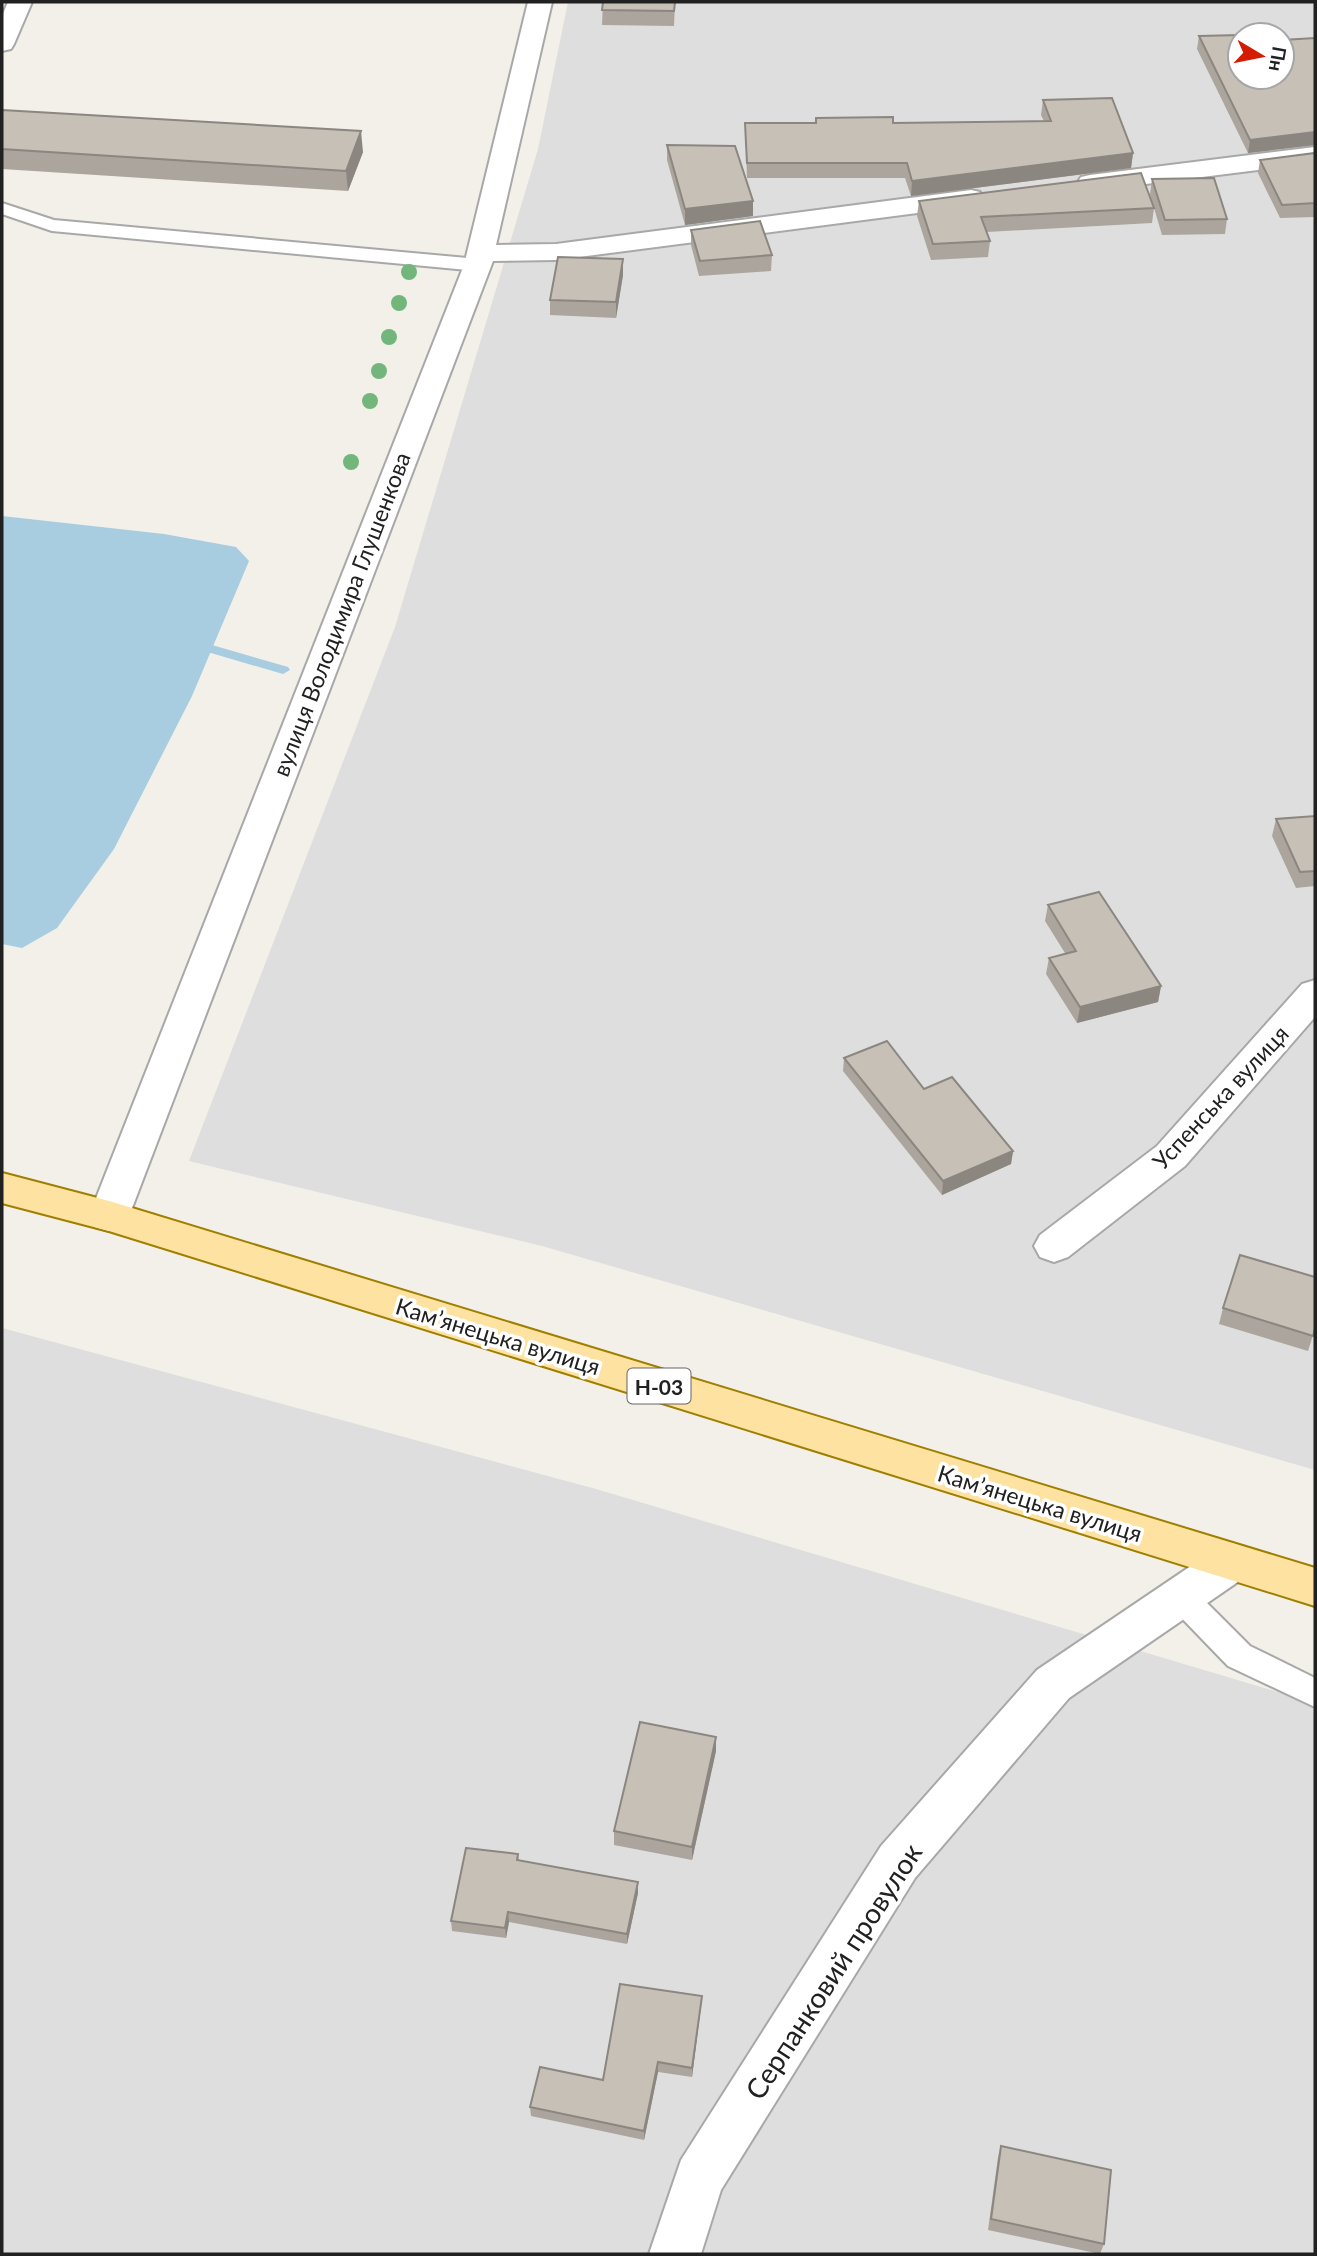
<svg xmlns="http://www.w3.org/2000/svg" width="1317" height="2256" font-family="Lato,sans-serif">
  <rect width="100%" height="100%" fill="#f2f0e8"/>
  <g fill="#dfdede" fill-rule="evenodd">
    <path d="M 568,2 L 1315,2 L 1315,1470 L 542,1246 L 189,1161 L 395,627 L 538,149 ZM 1240,35 L 1282,35 L 1282,77 L 1240,77 Z"/>
    <polygon points="2,1328 596,1489 1315,1703 1315,2254 2,2254"/>
  </g>
  <polygon fill="#a8cce0" points="2,516 164,534 236,547 249,561 192,696 114,849 57,928 22,948 2,944"/>
  <g fill="none" stroke-linecap="round" stroke-linejoin="round">
    <polygon fill="#a8cce0" fill-rule="evenodd" points="193,644 212,645 288,667 290,670 283,674 211,653 188,651 186,648"/>
    <g stroke="#a8a8a8" stroke-width="4">
      <g id="lane">
        <polygon points="2,203 54,220 478,259 487,265 478,271 52,231 2,214"/>
        <polygon points="1181,1584 1192,1588 1250,1646 1315,1678 1315,1707 1228,1666 1170,1606 1166,1597 1170,1588"/>
      </g>
    </g>
    <g stroke="#a8a8a8" stroke-width="4">
      <g id="street">
        <polygon points="8,2 32,2 14,44 11,49 2,51 2,16"/>
        <polygon points="528,2 552,2 496,245 556,244 971,190 980,192 984,198 980,204 971,206 556,260 493,261 129,1216 123,1227 109,1231 95,1227 89,1216 464,265"/>
        <polygon points="1315,147 1315,163 1090,191 1081,189 1077,183 1081,177 1090,175"/>
        <polygon points="1315,980 1315,1017 1185,1166 1068,1257 1054,1262 1040,1257 1034,1246 1040,1235 1157,1146 1302,984"/>
        <polygon points="1232,1543 1248,1549 1254,1562 1248,1575 1069,1698 915,1878 721,2190 701,2254 649,2254 681,2160 881,1846 1037,1670 1216,1549"/>
      </g>
    </g>
    <g stroke="#9f7f00" stroke-width="4">
      <polygon id="primary" points="2,1173 109,1201 1315,1568 1315,1606 109,1231 2,1203"/>
    </g>
    <use href="#lane" fill="#fff" fill-rule="evenodd"/>
    <use href="#street" fill="#fff" fill-rule="evenodd"/>
    <use href="#primary" fill="#fee2a1" fill-rule="evenodd"/>
  </g>
  <g fill="#72b67c">
    <circle cx="409" cy="272" r="8"/>
    <circle cx="399" cy="303" r="8"/>
    <circle cx="389" cy="337" r="8"/>
    <circle cx="379" cy="371" r="8"/>
    <circle cx="370" cy="401" r="8"/>
    <circle cx="351" cy="462" r="8"/>
  </g>
  <g fill="#aba59d">
    <polygon points="603,2 675,2 674,26 602,25"/>
    <polygon points="1199,36 1240,77 1315,38 1315,145 1248,153 1197,49"/>
    <polygon points="1043,100 1133,153 1131,168 911,196 905,178 747,178 745,123 815,123 816,118 893,123 1044,121 1041,115"/>
    <polygon points="2,110 363,152 348,191 2,169"/>
    <polygon points="667,145 753,201 753,216 685,225 667,160"/>
    <polygon points="1315,153 1315,217 1280,218 1258,173 1260,160"/>
    <polygon points="1152,179 1227,219 1225,234 1162,235 1154,208 1152,223 987,232 990,241 988,257 931,260 917,216 919,201 1152,203 1150,194"/>
    <polygon points="691,230 772,255 771,271 699,276 691,245"/>
    <polygon points="623,259 623,275 616,318 550,315 550,300"/>
    <polygon points="1315,816 1315,886 1296,888 1272,836 1276,819"/>
    <polygon points="1048,905 1161,986 1158,1002 1077,1023 1046,974 1049,958 1065,953 1045,921"/>
    <polygon points="844,1058 924,1089 1013,1151 1011,1164 942,1195 843,1071"/>
    <polygon points="1223,1308 1315,1329 1308,1351 1219,1324"/>
    <polygon points="716,1751 692,1860 614,1845 614,1831"/>
    <polygon points="518,1854 519,1860 638,1882 638,1893 627,1944 509,1922 506,1938 452,1931 451,1921"/>
    <polygon points="701,2006 692,2077 658,2072 644,2140 531,2116 530,2107 603,2080"/>
    <polygon points="1001,2146 1104,2244 1100,2254 988,2230 998,2157"/>
  </g>
  <g fill="#8b8680">
    <polygon points="361,131 363,152 348,191 346,171"/>
    <polygon points="1315,132 1315,145 1248,153 1250,140"/>
    <polygon points="1133,153 1131,168 911,196 912,181"/>
    <polygon points="753,201 753,216 685,225 685,209"/>
    <polygon points="623,259 623,275 616,318 616,302"/>
    <polygon points="1161,986 1158,1002 1077,1023 1080,1007"/>
    <polygon points="1013,1151 1011,1164 942,1195 943,1181"/>
    <polygon points="716,1737 716,1751 692,1860 692,1847"/>
    <polygon points="638,1882 638,1893 627,1944 627,1934"/>
    <polygon points="508,1912 509,1922 506,1938 505,1928"/>
    <polygon points="702,1996 701,2006 692,2077 692,2068"/>
    <polygon points="658,2062 658,2072 644,2140 644,2131"/>
  </g>
  <g fill="#c7c0b7" stroke="#8b8680" stroke-width="2">
    <polygon points="603,2 675,2 674,11 602,10"/>
    <polygon points="1240,35 1240,77 1282,77 1282,40 1315,38 1315,132 1250,140 1199,36"/>
    <polygon points="1112,98 1133,153 912,181 907,163 747,163 745,123 816,123 816,118 893,117 893,123 1051,121 1043,100"/>
    <polygon points="2,110 361,131 346,171 2,149"/>
    <polygon points="667,145 735,146 753,201 685,209"/>
    <polygon points="1315,153 1315,203 1282,205 1260,160"/>
    <polygon points="1141,173 1154,208 981,217 990,241 933,244 919,201"/>
    <polygon points="1214,178 1227,219 1165,220 1152,179"/>
    <polygon points="760,221 772,255 700,261 691,230"/>
    <polygon points="558,257 623,259 616,302 550,300"/>
    <polygon points="1315,816 1315,871 1300,872 1276,819"/>
    <polygon points="1099,892 1161,986 1080,1007 1049,958 1076,951 1048,905"/>
    <polygon points="887,1041 924,1089 952,1077 1013,1151 943,1181 844,1058"/>
    <polygon points="1240,1255 1315,1277 1315,1329 1313,1336 1223,1308"/>
    <polygon points="640,1722 716,1737 692,1847 614,1831"/>
    <polygon points="466,1848 518,1854 517,1860 638,1882 627,1934 508,1912 505,1928 451,1921"/>
    <polygon points="620,1984 702,1996 692,2068 658,2062 644,2131 530,2107 540,2067 603,2080"/>
    <polygon points="1001,2146 1111,2170 1104,2244 991,2219"/>
  </g>
  <g text-anchor="middle" dominant-baseline="central" stroke-width="7" stroke-linejoin="round" paint-order="stroke">
    <rect fill="#fff" stroke="#646464" stroke-width="2" x="627.5" y="1368.5" width="63" height="35" rx="5"/>
    <g font-size="21" font-weight="bold" fill="#212121">
      <text x="659" y="1386">Н-03</text>
    </g>
    <g font-size="23" fill="#212121" stroke="#fff">
      <text transform="translate(341 614) rotate(-69)">вулиця Володимира Глушенкова</text>
      <text transform="translate(1220 1097) rotate(-47)">Успенська вулиця</text>
      <text transform="translate(498 1336) rotate(17)">Камʼянецька вулиця</text>
      <text transform="translate(1040 1503) rotate(17)">Камʼянецька вулиця</text>
    </g>
    <g font-size="28" fill="#212121" stroke="#fff">
      <text transform="translate(833 1971) rotate(-57)">Серпанковий провулок</text>
    </g>
  </g>
  <rect width="1317" height="2256" fill="none" stroke="#212121" stroke-width="7"/>
  <g transform="translate(1261 56) rotate(100)"><circle r="33" fill="#ffffff" stroke="#a6a6a6" stroke-width="2"/>
  <path d="M0-5L12 26L0 18L-12 26Z" fill="#d31c00"/>
  <text y="-10" font-size="19" font-weight="bold" text-anchor="middle" fill="#212121">Пн</text>
  </g>
</svg>
